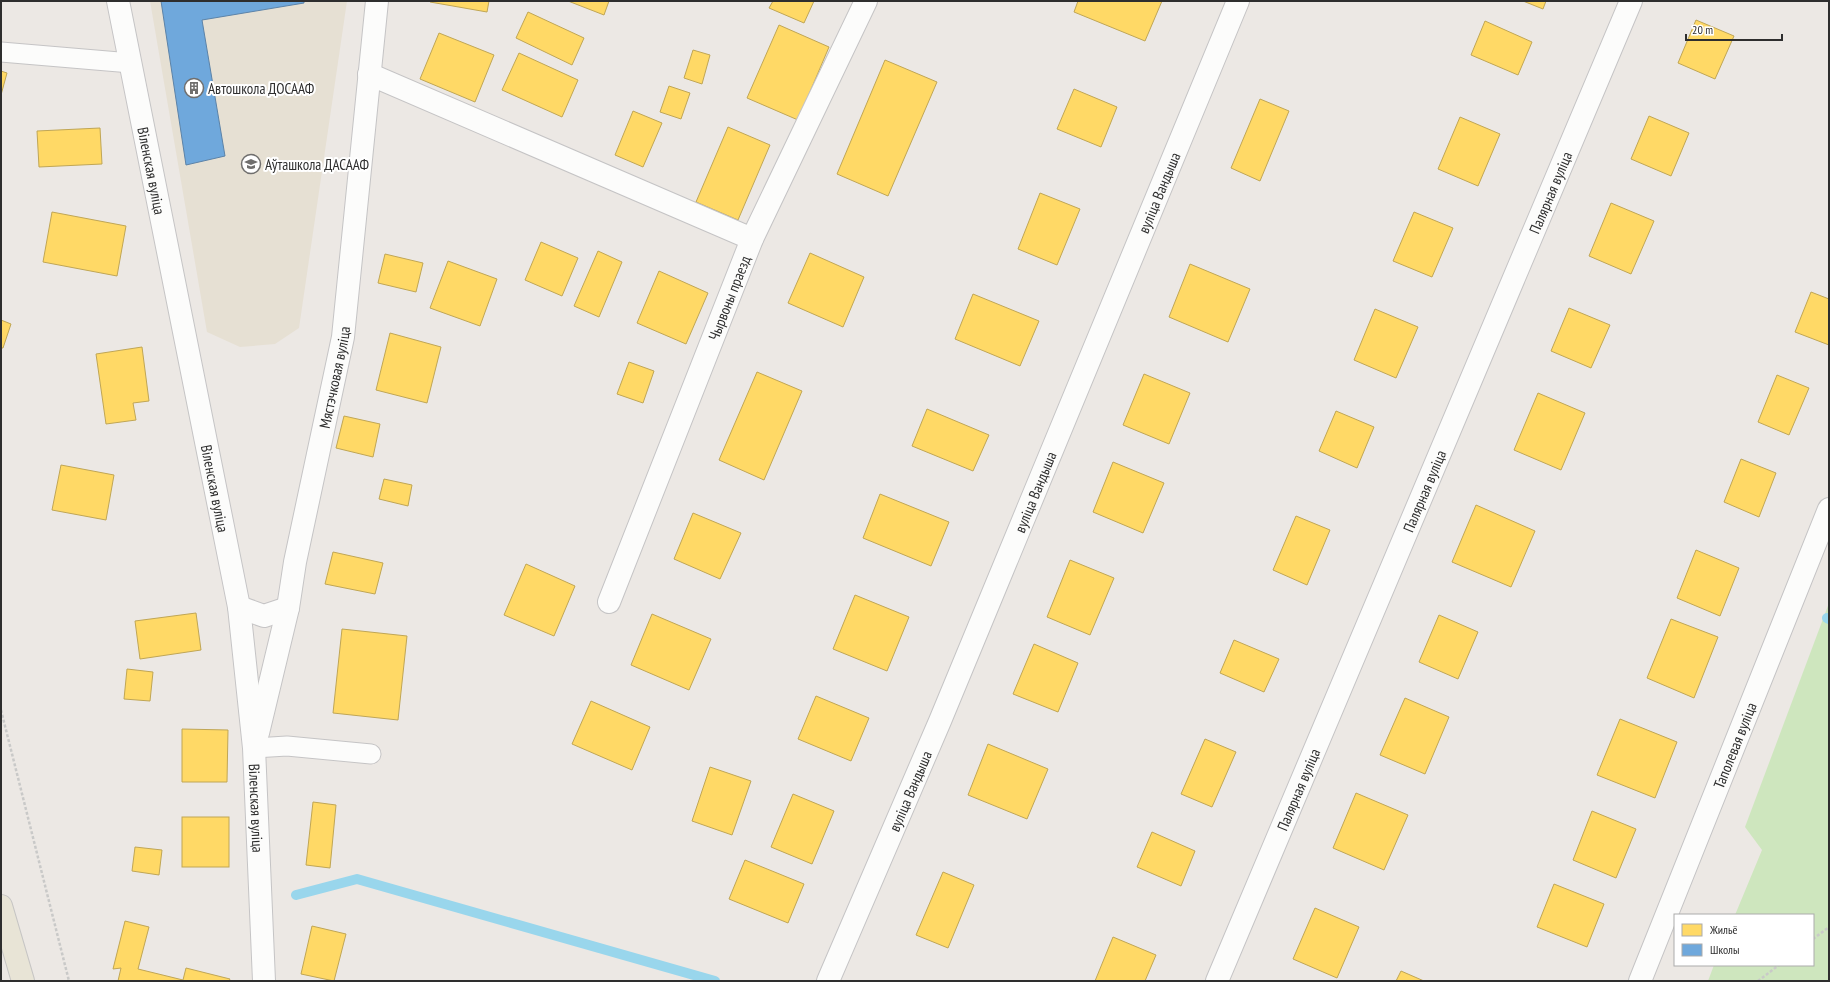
<svg xmlns="http://www.w3.org/2000/svg" width="1830" height="982" font-family="'PT Sans Narrow',sans-serif">
  <rect width="100%" height="100%" fill="#ece8e4"/>
  <polygon fill="#e6e0d3" points="150,1 347,1 299,328 275,344 240,347 207,332"/>
  <polygon fill="#cee6be" points="1829,603 1829,981 1708,981 1714,965 1813,965 1813,915 1735,915 1762,850 1745,827"/>
  <g fill="#ffd966" stroke="#c0a655">
    <polygon points="430,1 489,1 487,12 430,2"/>
    <polygon points="568,1 609,1 604,15"/>
    <polygon points="773,1 814,1 804,23 769,8"/>
    <polygon points="1078,1 1162,1 1145,41 1074,12"/>
    <polygon points="1523,1 1546,1 1543,9"/>
    <polygon points="528,12 584,38 572,65 516,38"/>
    <polygon points="1696,20 1734,36 1715,79 1678,63"/>
    <polygon points="1485,21 1532,42 1518,75 1471,55"/>
    <polygon points="779,25 829,47 798,120 747,98"/>
    <polygon points="439,33 494,55 475,102 420,79"/>
    <polygon points="693,50 710,55 702,84 684,78"/>
    <polygon points="519,53 578,80 562,117 502,90"/>
    <polygon points="885,60 937,82 888,196 837,174"/>
    <polygon points="1,71 7,73 1,95"/>
    <polygon points="669,86 690,93 681,119 660,112"/>
    <polygon points="1074,89 1117,107 1101,147 1057,129"/>
    <polygon points="1260,99 1289,111 1260,181 1231,168"/>
    <polygon points="633,111 662,123 643,167 615,155"/>
    <polygon points="1649,116 1689,133 1671,176 1631,159"/>
    <polygon points="1460,117 1500,134 1478,186 1438,169"/>
    <polygon points="728,127 770,145 738,220 696,202"/>
    <polygon points="100,128 102,164 39,167 37,131"/>
    <polygon points="1040,193 1080,209 1057,265 1018,249"/>
    <polygon points="1611,203 1654,221 1631,274 1589,256"/>
    <polygon points="52,212 126,226 117,276 43,262"/>
    <polygon points="1414,212 1453,228 1432,277 1393,261"/>
    <polygon points="541,242 578,258 562,296 525,280"/>
    <polygon points="598,251 622,262 599,317 574,306"/>
    <polygon points="810,253 864,277 843,327 788,303"/>
    <polygon points="385,254 423,263 416,292 378,283"/>
    <polygon points="448,261 497,279 480,326 430,308"/>
    <polygon points="1190,264 1250,289 1228,342 1169,317"/>
    <polygon points="659,271 708,293 686,344 637,323"/>
    <polygon points="1811,292 1829,299 1829,345 1795,332"/>
    <polygon points="973,294 1039,321 1020,366 955,339"/>
    <polygon points="1569,308 1610,325 1591,368 1551,351"/>
    <polygon points="1375,309 1418,327 1396,378 1354,360"/>
    <polygon points="1,320 11,324 3,348 1,348"/>
    <polygon points="390,333 441,347 427,403 376,390"/>
    <polygon points="142,347 149,401 133,403 136,420 106,424 96,354"/>
    <polygon points="629,362 654,371 643,403 617,394"/>
    <polygon points="757,372 802,391 764,480 719,460"/>
    <polygon points="1144,374 1190,393 1169,444 1123,425"/>
    <polygon points="1777,375 1809,388 1789,435 1758,422"/>
    <polygon points="1538,393 1585,413 1561,470 1514,450"/>
    <polygon points="927,409 989,435 973,471 912,446"/>
    <polygon points="1336,411 1374,427 1357,468 1319,451"/>
    <polygon points="344,416 380,424 373,457 336,448"/>
    <polygon points="1741,459 1776,473 1759,517 1724,502"/>
    <polygon points="1113,462 1164,483 1143,533 1093,512"/>
    <polygon points="61,465 114,475 106,520 52,510"/>
    <polygon points="384,479 412,485 408,506 379,499"/>
    <polygon points="880,494 949,522 931,566 863,538"/>
    <polygon points="1476,505 1535,531 1511,587 1452,562"/>
    <polygon points="693,513 741,533 720,579 674,559"/>
    <polygon points="1296,516 1330,530 1307,585 1273,570"/>
    <polygon points="1696,550 1739,568 1720,616 1677,598"/>
    <polygon points="333,552 383,563 375,594 325,584"/>
    <polygon points="1070,560 1114,578 1090,635 1047,617"/>
    <polygon points="526,564 575,586 554,636 504,615"/>
    <polygon points="855,595 909,617 887,671 833,649"/>
    <polygon points="196,613 201,650 140,659 135,621"/>
    <polygon points="652,614 711,639 689,690 631,665"/>
    <polygon points="1439,615 1478,632 1458,679 1419,662"/>
    <polygon points="1671,619 1718,637 1694,698 1647,678"/>
    <polygon points="342,629 407,636 398,720 333,713"/>
    <polygon points="1234,640 1279,659 1264,692 1220,673"/>
    <polygon points="1034,644 1078,663 1058,712 1013,694"/>
    <polygon points="127,669 153,672 150,701 124,699"/>
    <polygon points="816,696 869,718 851,761 798,739"/>
    <polygon points="1405,698 1449,717 1425,774 1380,755"/>
    <polygon points="591,701 650,727 632,770 572,744"/>
    <polygon points="1620,719 1677,742 1655,798 1597,775"/>
    <polygon points="182,729 228,730 227,782 182,782"/>
    <polygon points="1205,739 1236,752 1212,807 1181,794"/>
    <polygon points="988,744 1048,769 1027,819 968,795"/>
    <polygon points="710,767 751,781 732,835 692,821"/>
    <polygon points="1356,793 1408,815 1384,870 1333,848"/>
    <polygon points="793,794 834,811 812,864 771,847"/>
    <polygon points="313,802 336,805 330,868 306,865"/>
    <polygon points="1592,811 1636,829 1616,878 1573,860"/>
    <rect x="182" y="817" width="47" height="50"/>
    <polygon points="1152,832 1195,851 1181,886 1137,867"/>
    <polygon points="135,847 162,850 159,875 132,871"/>
    <polygon points="745,860 804,884 788,923 729,899"/>
    <polygon points="943,872 974,885 948,948 916,935"/>
    <polygon points="1554,884 1604,904 1587,947 1537,927"/>
    <polygon points="1315,908 1359,927 1337,978 1293,959"/>
    <polygon points="125,921 149,927 138,969 183,980 186,968 230,979 229,981 118,981 121,968 113,969"/>
    <polygon points="312,926 346,934 334,981 301,974"/>
    <polygon points="1113,937 1156,955 1145,981 1095,981"/>
    <polygon points="1401,971 1424,981 1396,981"/>
  </g>
  <polygon fill="#6fa8dc" stroke="#5c83a8" points="161,1 304,1 304,3 202,20 225,156 186,165"/>
  <g fill="none" stroke-linecap="round" stroke-linejoin="round">
    <g stroke="#99d6ec" stroke-width="10">
      <polyline points="1827,618 1829,619"/>
      <polyline points="296,895 357,879 715,981"/>
    </g>
    <g stroke="#c5c4c5" stroke-width="21">
      <g id="lane">
        <polyline points="1,52 131,63"/>
        <polyline points="254,748 287,746 371,754"/>
      </g>
    </g>
    <g stroke="#c5c4c5" stroke-width="24">
      <g id="street">
        <path id="s1" d="M 118,1 L 239,607 L 254,748 L 264,981"/>
        <polyline points="369,74 752,239"/>
        <path id="s2" d="M 609,602 L 752,239 L 866,1"/>
        <polyline points="239,607 264,616 288,608"/>
        <path id="s3" d="M 258,733 L 288,608 L 295,562 L 343,337 L 377,1"/>
        <path id="s4" d="M 828,981 L 940,721 L 1238,1"/>
        <path id="s5" d="M 1217,981 L 1631,1"/>
        <path id="s6" d="M 1640,981 L 1829,509"/>
      </g>
    </g>
    <g stroke="#c6c5c4" stroke-width="24">
      <polyline id="primary" points="1,906 23,981"/>
    </g>
    <g stroke="#c9c9c8" stroke-width="2.5" stroke-dasharray="3 2" stroke-linecap="butt">
      <polyline points="1,710 69,981"/>
      <polyline points="1813,939 1829,927"/>
      <polyline points="1758,981 1779,965"/>
    </g>
    <use href="#lane" stroke="#fcfcfb" stroke-width="19"/>
    <use href="#street" stroke="#fcfcfb" stroke-width="22"/>
    <use href="#primary" stroke="#e8e4d6" stroke-width="22"/>
  </g>
  <defs>
    <g id="building-ring" transform="scale(1)"><circle r="9.5" fill="#fff" stroke="#706f6e" stroke-width="1.5"/><path d="M-4-6H4V6H1V3H-1V6H-4ZM-2.5-4.3h1.7v1.8h-1.7ZM.8-4.3h1.7v1.8H.8ZM-2.5-1h1.7V.8h-1.7ZM.8-1h1.7V.8H.8Z" fill="#706f6e"/></g>
    <g id="school-ring" transform="scale(1)"><circle r="9.5" fill="#fff" stroke="#706f6e" stroke-width="1.5"/><path d="M0-5L7-2L0 1L-7-2ZM-4 1L0 2.5L4 1V4Q0 6-4 4Z" fill="#706f6e"/></g>
  </defs>
  <g fill-rule="evenodd">
    <use href="#building-ring" x="194" y="88"/>
    <use href="#school-ring" x="251" y="164"/>
  </g>
  <g text-anchor="middle" dominant-baseline="central" stroke-width="4" stroke-linejoin="round" paint-order="stroke">
    <g font-size="15" fill="#2e2e2e" stroke="#fff" text-anchor="start">
      <text x="208" y="88">Автошкола ДОСААФ</text>
      <text x="265" y="164">Аўташкола ДАСААФ</text>
    </g>
    <g font-size="15" fill="#2e2e2e" stroke="#fff">
      <text stroke="none"><textPath href="#s1" startOffset="173">Віленская вуліца</textPath></text>
      <text stroke="none"><textPath href="#s4" startOffset="855">вуліца Вандыша</textPath></text>
      <text stroke="none"><textPath href="#s5" startOffset="856">Палярная вуліца</textPath></text>
      <text stroke="none"><textPath href="#s2" startOffset="327">Чырвоны праезд</textPath></text>
      <text stroke="none"><textPath href="#s3" startOffset="364">Мястэчковая вуліца</textPath></text>
      <text stroke="none"><textPath href="#s1" startOffset="497">Віленская вуліца</textPath></text>
      <text stroke="none"><textPath href="#s5" startOffset="532">Палярная вуліца</textPath></text>
      <text stroke="none"><textPath href="#s4" startOffset="531">вуліца Вандыша</textPath></text>
      <text stroke="none"><textPath href="#s6" startOffset="254">Таполевая вуліца</textPath></text>
      <text stroke="none"><textPath href="#s5" startOffset="208">Палярная вуліца</textPath></text>
      <text stroke="none"><textPath href="#s4" startOffset="207">вуліца Вандыша</textPath></text>
      <text stroke="none"><textPath href="#s1" startOffset="820">Віленская вуліца</textPath></text>
    </g>
  </g>
  <rect width="1830" height="982" fill="none" stroke="#2e2e2e" stroke-width="4"/>
  <rect x="1674" y="914" width="140" height="52" fill="#ffffff" stroke="#ababab"/>
  <rect x="1682" y="924" width="20" height="12" fill="#ffd966" stroke="#ababab"/>
  <text x="1710" y="934" font-size="12" fill="#2e2e2e">Жильё</text>
  <rect x="1682" y="944" width="20" height="12" fill="#6fa8dc" stroke="#ababab"/>
  <text x="1710" y="954" font-size="12" fill="#2e2e2e">Школы</text>
  <path d="M1686 34v6h96v-6" fill="none" stroke="#2e2e2e" stroke-width="2"/>
  <text x="1692" y="34" font-size="12" fill="#2e2e2e" stroke="#ffffff" stroke-width="3" paint-order="stroke">20 m</text>
</svg>
